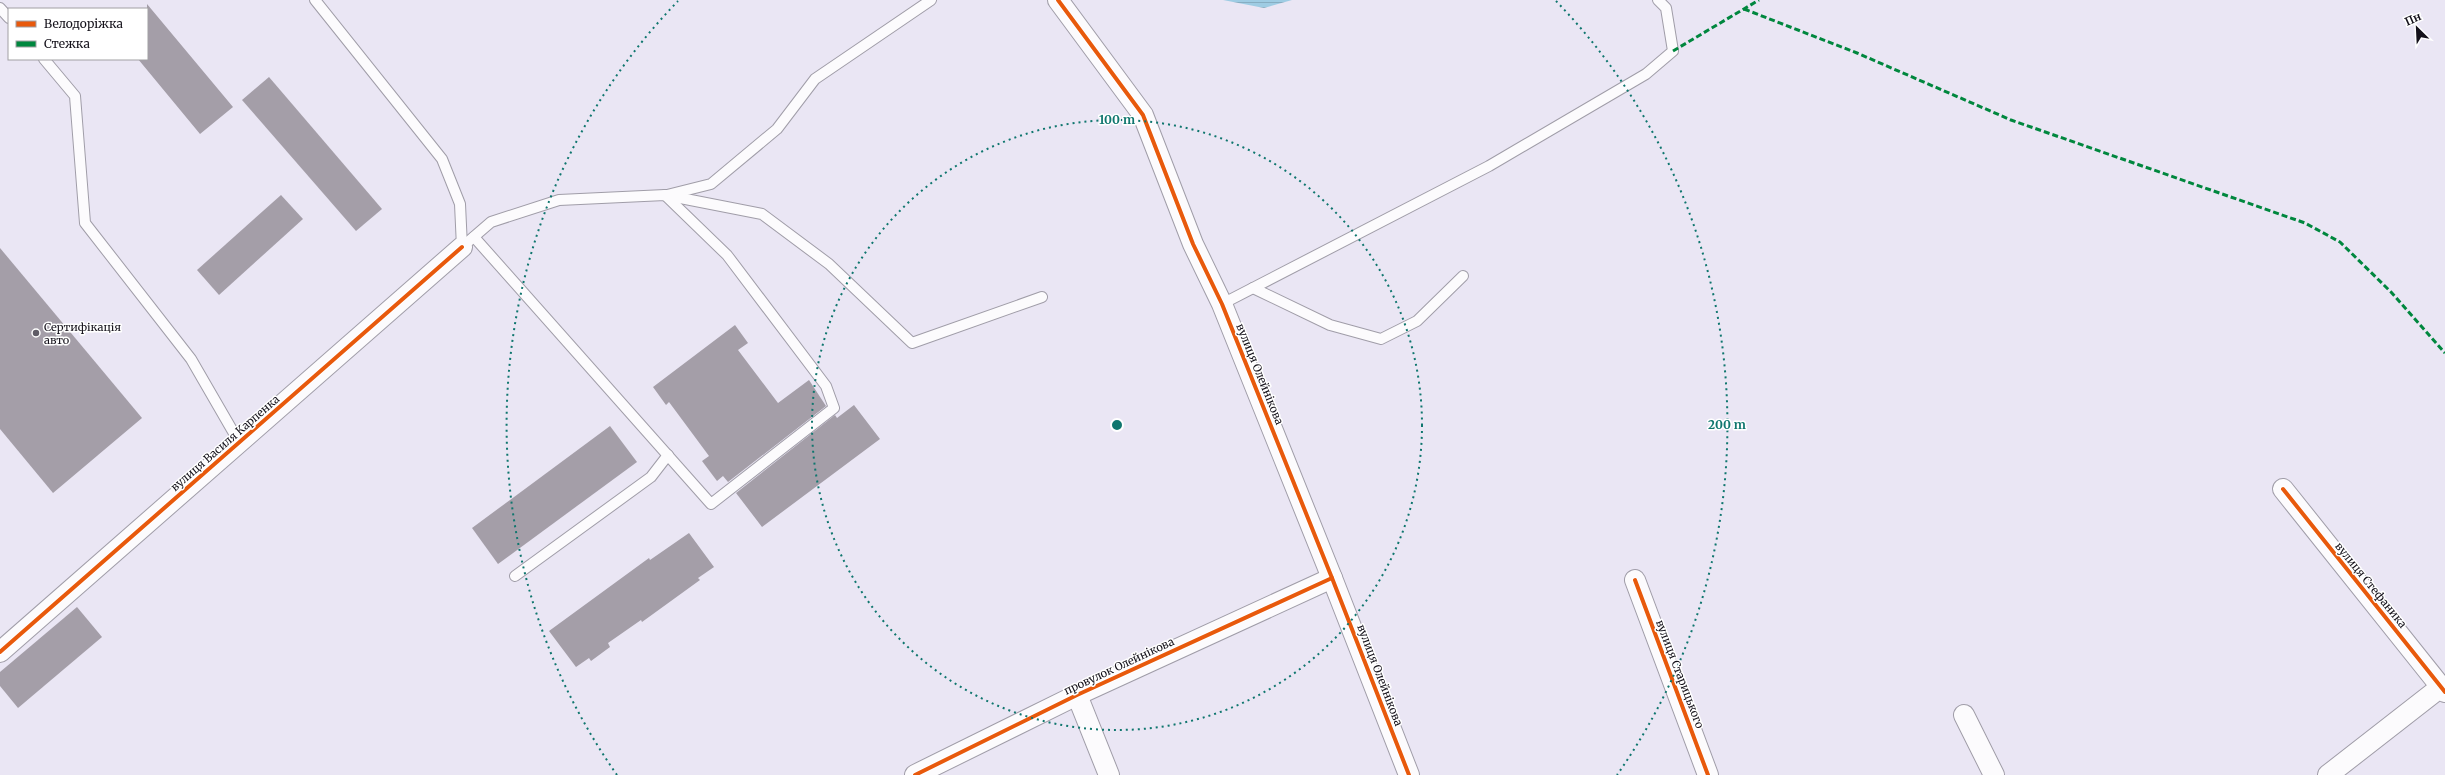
<svg xmlns="http://www.w3.org/2000/svg" width="2445" height="775" font-family="Merriweather,serif">
  <defs>
    <pattern id="water-rules" width="6" height="5" patternUnits="userSpaceOnUse"><rect width="6" height="5" fill="#9ecce3"/><path d="M0 2.5h6" fill="none" stroke="#87aec2"/></pattern>
  </defs>
  <rect width="100%" height="100%" fill="#eae6f4"/>
  <polygon fill="url(#water-rules)" points="1223,0 1292,0 1264,8"/>
  <g fill="#a49ea8">
    <polygon points="147,4 233,107 200,134 138,59 147,59"/>
    <polygon points="269,77 382,209 356,231 242,100"/>
    <polygon points="281,195 303,219 219,295 197,270"/>
    <polygon points="0,248 142,418 53,493 0,429"/>
    <polygon points="735,325 748,343 738,350 778,403 809,380 826,406 728,482 723,476 717,481 702,461 709,456 669,402 666,405 653,387"/>
    <polygon points="854,405 880,439 762,527 736,493 835,415 837,418"/>
    <polygon points="610,426 637,462 498,564 472,528"/>
    <polygon points="689,533 714,567 698,578 700,580 642,622 641,620 608,643 610,647 591,661 589,658 576,667 549,631 649,558 650,560"/>
    <polygon points="77,607 102,637 18,708 0,686 0,672"/>
  </g>
  <g fill="none" stroke-linecap="round" stroke-linejoin="round">
    <g stroke="#a09da8" stroke-width="12">
      <g id="lane">
        <polyline points="315,0 442,159 460,204 462,247"/>
        <polyline points="0,8 9,18"/>
        <polyline points="44,59 75,96 85,223 191,359 239,442"/>
        <polyline points="667,195 711,184 777,129 815,79 931,0"/>
        <polyline points="474,237 711,504 834,408 826,386 727,255 665,195"/>
        <polyline points="469,241 491,222 559,200 665,195 762,214 829,264 912,343 1042,297"/>
        <polyline points="1253,288 1330,325 1381,339 1417,321 1463,276"/>
        <polyline points="1222,304 1489,166 1646,74 1673,51 1666,8 1658,0"/>
        <polyline points="515,576 651,477 668,455"/>
      </g>
    </g>
    <g stroke="#a09da8" stroke-width="22">
      <g id="street">
        <polyline points="1058,0 1143,115 1193,244 1222,304 1332,578 1409,775"/>
        <polyline points="2283,489 2445,692"/>
        <polyline points="1635,580 1708,775"/>
        <polyline points="0,652 462,247"/>
        <polyline points="1077,695 1109,775"/>
        <polyline points="1964,715 1994,775"/>
        <polyline points="915,775 1077,695 1332,578"/>
        <polyline points="2328,775 2441,687"/>
      </g>
    </g>
    <use href="#lane" stroke="#fcfbfd" stroke-width="10"/>
    <use href="#street" stroke="#fcfbfd" stroke-width="20"/>
    <g stroke="#00873e" stroke-width="3" stroke-dasharray="6 3" stroke-linecap="butt">
      <polyline points="1744,9 1857,53 2011,120 2305,223 2340,242 2391,292 2445,353"/>
      <polyline points="1673,51 1759,0"/>
    </g>
    <g stroke="#fff" stroke-width="6">
      <g id="cycleway">
        <polyline points="1058,0 1143,115 1193,244 1222,304 1332,578 1409,775"/>
        <polyline points="2283,489 2445,692"/>
        <polyline points="1635,580 1708,775"/>
        <polyline points="0,652 462,247"/>
        <polyline points="915,775 1077,695 1332,578"/>
      </g>
    </g>
    <use href="#cycleway" stroke="#e8590c" stroke-width="4"/>
  </g>
  <g fill="none" stroke="#0f766e" stroke-width="2" stroke-dasharray="2 4">
    <circle cx="1117" cy="425" r="305"/>
    <path d="M617 775A610 610 0 0 1 678 1M1556 1A610 610 0 0 1 1617 775"/>
  </g>
  <circle fill="#5f5c66" stroke="#fff" stroke-width="1.5" cx="36" cy="333" r="4"/>
  <g text-anchor="middle" dominant-baseline="central" stroke-width="3" stroke-linejoin="round" paint-order="stroke">
    <g font-size="11" fill="#14111a" stroke="#fff" text-anchor="start">
      <text x="44" y="327">Сертифікація<tspan x="44" dy="13">авто</tspan></text>
    </g>
    <g font-size="11" fill="#14111a" stroke="#fff">
      <text transform="translate(1260 374) rotate(68)">вулиця Олейнікова</text>
      <text transform="translate(225 443) rotate(-41)">вулиця Василя Карпенка</text>
      <text transform="translate(2371 585) rotate(51)">вулиця Стефаника</text>
      <text transform="translate(1119 666) rotate(-25)">провулок Олейнікова</text>
      <text transform="translate(1680 674) rotate(69)">вулиця Старицького</text>
      <text transform="translate(1380 675) rotate(69)">вулиця Олейнікова</text>
    </g>
  </g>
  <circle cx="1117" cy="425" r="6" fill="#0f766e" stroke="#fff" stroke-width="2"/>
  <g font-size="12" text-anchor="middle" font-weight="bold" fill="#0f766e" stroke="#fff" stroke-width="3" stroke-linejoin="round" paint-order="stroke">
    <text x="1117" y="124">100 m</text>
    <text x="1727" y="429">200 m</text>
  </g>
  <rect x="8" y="8" width="140" height="52" fill="#ffffff" stroke="#a1a0a3"/>
  <rect x="16" y="21" width="20" height="6" fill="#e8590c" stroke="#a1a0a3"/>
  <text x="44" y="28" font-size="12" fill="#14111a">Велодоріжка</text>
  <rect x="16" y="41" width="20" height="6" fill="#00873e" stroke="#a1a0a3"/>
  <text x="44" y="48" font-size="12" fill="#14111a">Стежка</text>
  <g transform="translate(2417 28) rotate(336)" stroke="#ffffff" stroke-width="3" paint-order="stroke">
  <path d="M0-3L7 15L0 10L-7 15Z" fill="#14111a"/>
  <text y="-6" font-size="11" font-weight="bold" text-anchor="middle" fill="#14111a">Пн</text>
  </g>
</svg>
